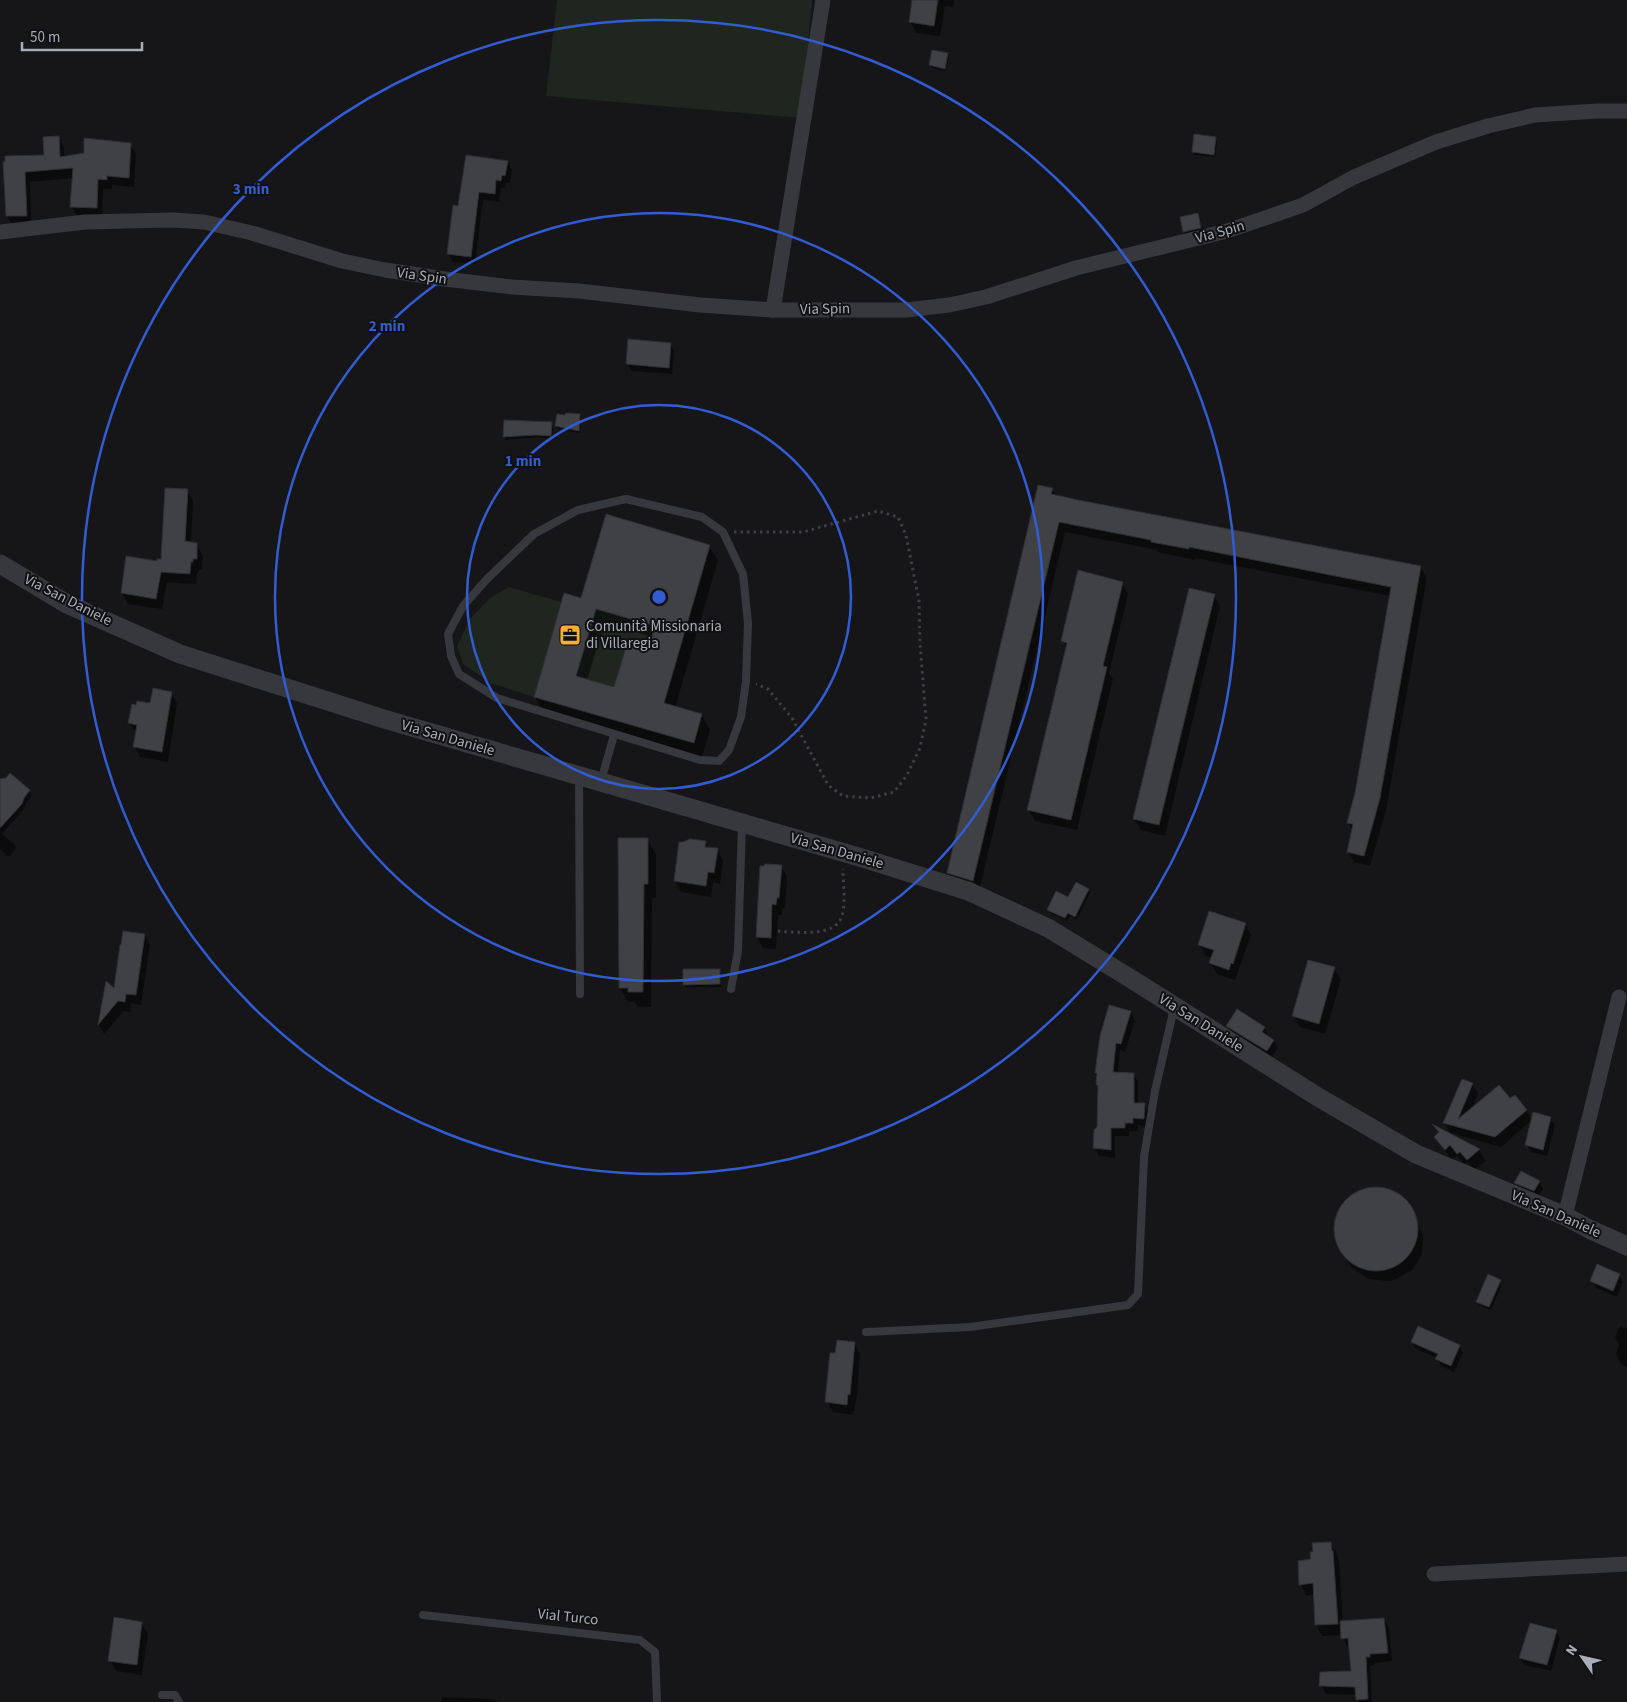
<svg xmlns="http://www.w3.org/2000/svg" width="1627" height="1702" font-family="'Source Sans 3',sans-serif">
  <rect width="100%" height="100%" fill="#161618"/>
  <g fill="#1e261f">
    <polygon points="557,0 812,0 801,118 546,96"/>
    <polygon points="509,587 561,602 534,697 491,683 463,664 457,646 470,619 490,598"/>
    <polygon points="596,609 655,626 648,650 627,644 620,667 622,689 576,676"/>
  </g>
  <g fill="#0007" fill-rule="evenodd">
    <polygon points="914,0 954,0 953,7 945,6 940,36 917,33 910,22"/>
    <polygon points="948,54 949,57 946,71 932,68 931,65"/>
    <polygon points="58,137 64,147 64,158 130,144 136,154 134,187 112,185 112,189 103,189 102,217 77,216 71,206 73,178 30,182 31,226 13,226 7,216 5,163 46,156"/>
    <polygon points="1215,138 1217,142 1215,157 1195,155 1193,152"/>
    <polygon points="508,162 512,170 510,183 506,182 505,188 501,188 499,202 483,200 475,264 453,262 448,254 460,207"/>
    <polygon points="1198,215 1202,231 1186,235 1184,232"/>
    <polygon points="670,344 674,351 672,374 631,371 627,363"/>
    <polygon points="580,415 581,419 580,433 558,429 556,426"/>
    <polygon points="551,424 553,427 552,439 539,437 506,440 504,437"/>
    <polygon points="1052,489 1057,497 1420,567 1427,578 1386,810 1370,866 1354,862 1348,851 1353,831 1348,823 1356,793 1391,596 1195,558 1195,560 1158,552 1157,550 1065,532 979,891 954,883 948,872"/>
    <polygon points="187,490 193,501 191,544 196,545 203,556 202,569 199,570 198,573 197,573 196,584 167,582 162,609 128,604 122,593 128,558 159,563 162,561"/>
    <path d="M 709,546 L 718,560 L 675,708 L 702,715 L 710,730 L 702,757 L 544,712 L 535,697 L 582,599 ZM 604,623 L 653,637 L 649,651 L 615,689 L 587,681 Z"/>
    <polygon points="1122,583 1128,594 1109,673 1113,679 1077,830 1035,821 1029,810 1067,648 1063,641"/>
    <polygon points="1214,595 1220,606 1165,836 1141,830 1134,819"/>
    <polygon points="171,693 177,703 168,762 140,757 134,746 137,734 129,723 151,704"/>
    <polygon points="0,782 29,791 32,796 26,803 24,809 2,834 13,843 16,848 9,857 0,849"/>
    <polygon points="647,839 656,854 656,898 652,898 651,1007 638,1007 635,1002 628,1002 620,988"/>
    <polygon points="705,842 709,848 717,849 723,860 720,884 713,882 711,897 681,892 675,881 680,843"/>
    <polygon points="781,866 787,877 785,908 782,908 782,915 778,915 776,949 763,948 757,937 761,867"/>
    <polygon points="1076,884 1088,890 1090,893 1077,919 1069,916 1067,921 1050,913 1048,910 1069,899"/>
    <polygon points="1245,924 1251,935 1235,980 1217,974 1211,963 1212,958 1206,956 1199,945"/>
    <polygon points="145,935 150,945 141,1005 131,1003 130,1012 124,1011 104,1034 99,1025 107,983 115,990"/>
    <polygon points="1334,969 1341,979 1325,1034 1300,1027 1294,1016"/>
    <polygon points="719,970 721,973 721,987 686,987 684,984"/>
    <polygon points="1130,1012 1135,1021 1125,1052 1120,1050 1118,1074 1134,1074 1138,1082 1138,1104 1144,1104 1149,1113 1149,1127 1138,1125 1138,1131 1129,1131 1129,1136 1115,1136 1115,1158 1099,1156 1095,1148 1098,1128 1099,1088 1096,1073"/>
    <polygon points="1228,1026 1264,1028 1268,1035 1267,1037 1274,1041 1278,1048 1271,1058 1232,1033"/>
    <polygon points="1472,1084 1478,1094 1472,1109 1510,1100 1526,1110 1532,1120 1501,1147 1450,1133 1445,1123"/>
    <polygon points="1550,1118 1555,1125 1547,1156 1531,1152 1527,1145"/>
    <polygon points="1436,1127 1479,1150 1486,1161 1474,1170 1467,1162 1464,1164 1457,1155 1452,1160 1436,1137 1440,1134"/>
    <polygon points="1539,1182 1543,1189 1538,1197 1520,1190 1516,1183"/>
    <polygon points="1374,1189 1385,1189 1394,1193 1410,1206 1423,1236 1422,1254 1412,1270 1396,1279 1388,1281 1369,1279 1352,1268 1340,1248 1337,1239 1337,1219 1347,1201 1364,1190"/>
    <polygon points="1619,1275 1623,1282 1617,1297 1596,1288 1592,1281"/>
    <polygon points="1500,1281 1502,1284 1491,1310 1479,1305 1478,1302"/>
    <polygon points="1627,1325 1627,1367 1622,1365 1616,1354 1619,1344 1615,1337 1620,1326 1625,1329"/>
    <polygon points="1412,1342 1459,1346 1463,1353 1454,1372 1441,1366 1437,1358 1416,1349"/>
    <polygon points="854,1343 860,1354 857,1396 853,1415 833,1412 827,1401"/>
    <polygon points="1330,1543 1337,1554 1339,1563 1343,1622 1384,1619 1389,1628 1392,1661 1374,1663 1374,1665 1370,1666 1372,1702 1359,1702 1357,1695 1326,1694 1321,1685 1352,1672 1350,1647 1347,1647 1342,1635 1322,1636 1316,1625 1314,1594 1307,1596 1301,1585 1312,1561"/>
    <polygon points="141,1623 148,1634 142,1675 116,1671 110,1660"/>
    <polygon points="1556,1631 1560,1638 1551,1671 1524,1665 1520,1658"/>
    <polygon points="442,1697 490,1699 498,1702 441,1702"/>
  </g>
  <g fill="#404145" stroke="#303034" fill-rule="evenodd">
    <polygon points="912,0 938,0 934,26 909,22"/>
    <polygon points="932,50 948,53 945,69 929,65"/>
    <polygon points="1194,134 1216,137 1214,155 1192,152"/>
    <polygon points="59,136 60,157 84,153 84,138 131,143 129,178 107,176 107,180 98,179 97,208 70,207 73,168 25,172 27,216 6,216 3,162 5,162 5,156 44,155 43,137"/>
    <polygon points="466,155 508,161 505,176 502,175 501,181 496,180 495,194 479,192 471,257 447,254 453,205 458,206"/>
    <polygon points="1198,213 1201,228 1183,232 1180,217"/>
    <polygon points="628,339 671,343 669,368 626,364"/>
    <polygon points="566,413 580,414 579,431 555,426 557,414 565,415"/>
    <polygon points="504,420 552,422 551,436 536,435 503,437"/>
    <polygon points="1038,485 1053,488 1051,494 1078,500 1421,566 1380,798 1364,856 1347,852 1353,824 1347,823 1355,793 1391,587 1189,547 1189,549 1151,542 1151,540 1059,522 973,881 947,873"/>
    <polygon points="165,488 188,489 185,541 197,543 197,559 193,559 193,562 191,562 190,574 161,572 156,599 121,593 126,556 157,561 157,559 161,559"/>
    <path d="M 606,514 L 710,545 L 664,703 L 702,714 L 694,743 L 534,697 L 564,593 L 581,598 ZM 596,609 L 655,626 L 648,650 L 627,644 L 614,687 L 576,676 Z"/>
    <polygon points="1078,570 1123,582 1103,666 1107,667 1071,820 1027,810 1067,643 1061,641"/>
    <polygon points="1189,588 1215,594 1159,825 1133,819"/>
    <polygon points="153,688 172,692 162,752 133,747 137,725 128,723 132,704 136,705 137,701 150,703"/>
    <polygon points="10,773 30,790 24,798 22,804 0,828 0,779 6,778"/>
    <polygon points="618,838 648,838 648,884 644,884 643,992 628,992 628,988 619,988"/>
    <polygon points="690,839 706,841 705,847 718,848 714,873 708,872 706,886 674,881 679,842 683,842"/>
    <polygon points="765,864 782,865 779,898 777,898 776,905 772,904 771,938 756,937 760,866 764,866"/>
    <polygon points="1076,882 1089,889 1075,917 1068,913 1065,918 1047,910 1056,891 1068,897"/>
    <polygon points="1209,911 1246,923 1233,964 1231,963 1229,970 1209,963 1214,950 1198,945"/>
    <polygon points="123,931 145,934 136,995 126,994 125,1002 118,1001 98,1025 106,981 114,988 120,945 121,945"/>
    <polygon points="1308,960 1335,967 1319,1024 1292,1016"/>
    <polygon points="683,969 720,969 720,984 683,985"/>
    <polygon points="1109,1005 1131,1011 1121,1044 1116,1043 1113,1072 1134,1073 1134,1103 1145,1103 1144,1119 1133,1118 1133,1123 1125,1123 1125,1128 1111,1128 1111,1150 1093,1148 1094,1130 1097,1127 1098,1086 1096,1084 1097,1073 1095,1073 1100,1036"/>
    <polygon points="1237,1009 1265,1027 1262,1032 1274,1040 1267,1051 1226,1026"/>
    <polygon points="1462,1079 1473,1083 1458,1119 1499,1085 1510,1098 1515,1095 1527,1110 1495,1137 1443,1123"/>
    <polygon points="1533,1112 1551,1117 1543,1150 1525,1145"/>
    <polygon points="1432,1124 1480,1149 1467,1160 1460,1152 1457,1154 1450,1145 1445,1150 1434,1137 1439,1132"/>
    <polygon points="1521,1171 1540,1181 1534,1191 1514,1183"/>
    <circle cx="1376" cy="1229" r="42"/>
    <polygon points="1597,1264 1620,1274 1613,1291 1590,1281"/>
    <polygon points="1488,1274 1501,1280 1489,1307 1476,1302"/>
    <polygon points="1418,1326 1460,1345 1451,1366 1435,1359 1438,1354 1411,1342"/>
    <polygon points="837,1340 855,1342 850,1395 848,1394 847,1405 825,1402 830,1353 835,1353"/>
    <polygon points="1331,1542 1332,1551 1333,1551 1338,1624 1315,1625 1313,1583 1299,1585 1298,1561 1311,1559 1310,1552 1313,1552 1312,1543"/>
    <polygon points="114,1617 142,1622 137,1665 108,1661"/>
    <polygon points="1384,1618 1388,1653 1370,1654 1370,1657 1366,1657 1368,1699 1356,1700 1355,1687 1319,1686 1320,1672 1351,1671 1348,1638 1341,1639 1340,1621"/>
    <polygon points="1530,1623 1557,1630 1547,1665 1519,1658"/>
  </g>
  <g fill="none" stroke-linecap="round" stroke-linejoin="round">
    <g stroke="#3d3f44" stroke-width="3" stroke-dasharray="2.5 4" stroke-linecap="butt">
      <polyline points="734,532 803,532 878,511 898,517 906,535 919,601 920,643 926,719 920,748 907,775 894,792 871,798 843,796 828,785 792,718 768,689 756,684"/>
      <path d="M 778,931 C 795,932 835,938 842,916 C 846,902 843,884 843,869"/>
    </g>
    <g stroke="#37383d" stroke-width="8">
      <polygon points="626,499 702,517 723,532 743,574 748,623 746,681 741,717 729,750 719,761 700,760 497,698 459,674 451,656 448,634 463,606 487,579 534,534 578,510"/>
      <polyline points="579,777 580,994"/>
      <polyline points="601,781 614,735"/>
      <polyline points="731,989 738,951 742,824"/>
      <polyline points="866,1332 970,1327 1128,1305 1138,1294 1144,1157 1155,1091 1174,1008"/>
      <polyline points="423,1615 640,1640 655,1652 657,1702"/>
      <polyline points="162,1695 175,1695 179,1702"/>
    </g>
    <g stroke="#37383d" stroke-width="15">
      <polyline points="0,232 85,222 172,220 204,222 252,233 342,261 385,270 445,279 512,287 579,291 700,305 773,310 906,310 949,305 986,297 1076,268 1227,231 1303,205 1354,177 1436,142 1488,126 1535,115 1597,111 1627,111"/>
      <polyline points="773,310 823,0"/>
      <polyline points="1565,1216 1619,997"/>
      <polyline points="1434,1574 1627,1564"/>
    </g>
    <polyline stroke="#37383d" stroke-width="19" points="0,564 67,604 180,654 384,719 859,857 968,891 1048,928 1133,980 1318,1097 1416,1154 1565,1216 1589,1229 1627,1246"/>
  </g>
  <g fill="none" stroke="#325cd3" stroke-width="2.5">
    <circle cx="659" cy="597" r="192"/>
    <circle cx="659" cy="597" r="384"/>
    <circle cx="659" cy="597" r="577"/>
  </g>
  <defs>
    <g id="office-square" transform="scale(1.125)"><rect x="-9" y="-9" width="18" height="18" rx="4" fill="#f2b134" stroke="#111113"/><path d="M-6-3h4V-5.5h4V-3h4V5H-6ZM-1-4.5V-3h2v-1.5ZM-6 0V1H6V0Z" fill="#111"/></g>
  </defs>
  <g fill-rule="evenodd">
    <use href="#office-square" x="570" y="635"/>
  </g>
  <g text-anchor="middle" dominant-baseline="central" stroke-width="4" stroke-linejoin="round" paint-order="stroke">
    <g font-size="15" fill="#a8adb8" stroke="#111113">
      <text transform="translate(1220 232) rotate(-16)">Via Spin</text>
      <text transform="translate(422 276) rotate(8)">Via Spin</text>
      <text transform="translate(825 309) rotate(-1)">Via Spin</text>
      <text transform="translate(68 600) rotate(27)">Via San Daniele</text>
      <text transform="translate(448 738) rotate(16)">Via San Daniele</text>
      <text transform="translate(837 851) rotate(16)">Via San Daniele</text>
      <text transform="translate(1201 1023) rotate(32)">Via San Daniele</text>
      <text transform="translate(1556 1214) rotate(24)">Via San Daniele</text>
      <text transform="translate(568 1617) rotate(6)">Vial Turco</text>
    </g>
    <g font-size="15" fill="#a8adb8" stroke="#111113" text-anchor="start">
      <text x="586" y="626">Comunità Missionaria<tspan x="586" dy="17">di Villaregia</tspan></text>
    </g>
  </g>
  <circle cx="659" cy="597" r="8" fill="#325cd3" stroke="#111113" stroke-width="2.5"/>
  <g font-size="15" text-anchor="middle" font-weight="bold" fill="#325cd3" stroke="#111113" stroke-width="4" stroke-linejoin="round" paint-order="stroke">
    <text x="251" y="194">3 min</text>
    <text x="387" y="331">2 min</text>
    <text x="523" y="466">1 min</text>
  </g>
  <g transform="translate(1582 1657) rotate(304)" stroke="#111113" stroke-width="4" paint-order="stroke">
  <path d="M0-4L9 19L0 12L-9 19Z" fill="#a8adb8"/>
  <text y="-8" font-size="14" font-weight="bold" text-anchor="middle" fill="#a8adb8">N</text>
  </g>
  <path d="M22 42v8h120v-8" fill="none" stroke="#a8adb8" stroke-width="2.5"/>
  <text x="30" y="42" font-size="15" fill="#a8adb8" stroke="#111113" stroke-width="4" paint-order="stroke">50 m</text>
</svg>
